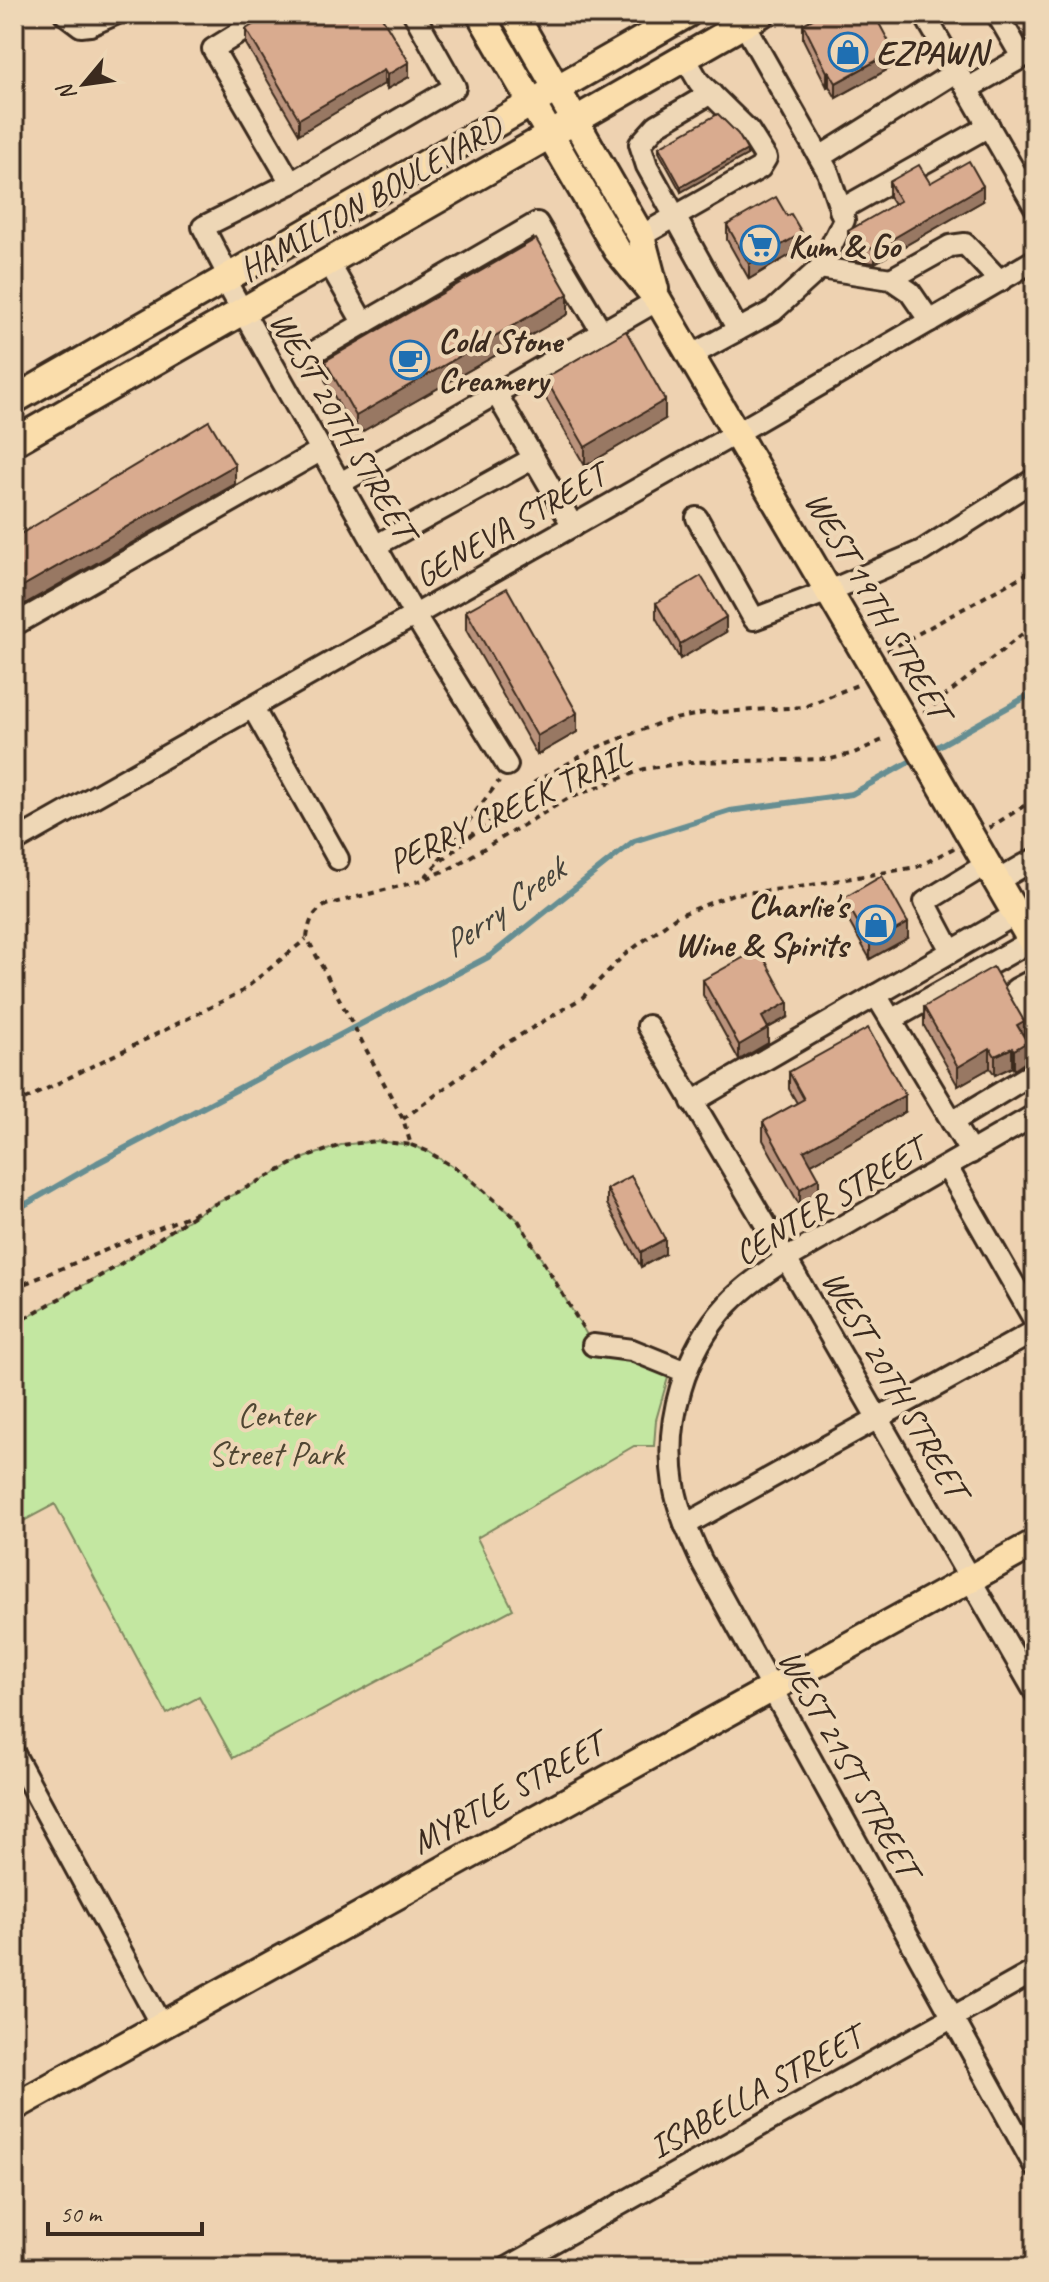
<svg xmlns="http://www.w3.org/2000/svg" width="1049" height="2282" font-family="Caveat,sans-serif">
  <rect width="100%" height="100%" fill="#eed2b1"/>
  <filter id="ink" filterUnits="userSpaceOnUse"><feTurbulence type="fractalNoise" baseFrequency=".0125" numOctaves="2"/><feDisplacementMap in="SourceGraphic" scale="16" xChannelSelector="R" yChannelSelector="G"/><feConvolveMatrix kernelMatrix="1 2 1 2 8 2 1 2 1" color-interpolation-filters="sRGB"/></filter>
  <g filter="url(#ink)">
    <polygon fill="#c3e7a1" stroke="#7f8860" stroke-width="2" points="377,1141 411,1145 427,1151 463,1173 518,1220 593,1345 671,1367 656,1420 654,1446 634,1446 477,1538 513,1609 233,1758 199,1697 167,1714 55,1504 14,1526 14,1324 116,1267 205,1209 302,1159 341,1145"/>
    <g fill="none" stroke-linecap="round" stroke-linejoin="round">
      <g stroke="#668e92" stroke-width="6">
        <polyline points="928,752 1035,692"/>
        <polyline points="14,1211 97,1163 490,956 634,841 730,811 852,794 918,757"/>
      </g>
      <g stroke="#3b2a1e" stroke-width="26">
        <g id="minor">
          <polyline points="65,14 81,26 90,25 115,14"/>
          <polyline points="924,14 1035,207"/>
          <polyline points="997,14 1022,57"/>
          <polyline points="967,89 1035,50"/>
          <polyline points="711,93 657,125 640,144 647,166 738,330"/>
          <polyline points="820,157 957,71"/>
          <polyline points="291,183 455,87 414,14"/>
          <polyline points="840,210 989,126"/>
          <polyline points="641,236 760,168 766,158 749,131 699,82 685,58"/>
          <polyline points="329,263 364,324"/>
          <polyline points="820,268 891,279 910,292 930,321"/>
          <polyline points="229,277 203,227 291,183 213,49 270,14"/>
          <polyline points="891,279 950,246 965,244 1000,281"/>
          <polyline points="225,280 415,616 507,765"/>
          <polyline points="309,355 537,223 602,332"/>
          <polyline points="690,356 773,311 820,268 844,220 828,172 744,24"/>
          <polyline points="496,393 573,526"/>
          <polyline points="339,484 658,300"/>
          <polyline points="697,518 754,619 829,591 922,551 1035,479"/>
          <polyline points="375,546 534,458"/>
          <polyline points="14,625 320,451"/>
          <polyline points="253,708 338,859"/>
          <polyline points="14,842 735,434 1035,260"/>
          <polyline points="997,881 1035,859"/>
          <polyline points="951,951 925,902 987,864"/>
          <polyline points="1035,979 1016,989 1035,1022"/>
          <polyline points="876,995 971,1153"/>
          <polyline points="891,1020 1031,941"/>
          <polyline points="648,1026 786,1259 1035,1692"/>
          <polyline points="692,1102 1016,914"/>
          <path d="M 1035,1115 L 786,1259 C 766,1272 745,1286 728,1304 C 684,1352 664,1421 674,1485 C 678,1511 690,1536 701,1560 L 1035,2167"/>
          <polyline points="952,1122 1035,1072"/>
          <polyline points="947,1167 1035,1321"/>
          <polyline points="593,1345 632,1350 686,1372"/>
          <polyline points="685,1525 1035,1331"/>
          <polyline points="14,1754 161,2025"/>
          <polyline points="507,2268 1035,1971"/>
        </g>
      </g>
      <g stroke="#3b2a1e" stroke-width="32">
        <g id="major">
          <polyline points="480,14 617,250 658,300 881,681"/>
          <polyline points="514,14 641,236 655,289"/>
          <polyline points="14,400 687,14"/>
          <polyline points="14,442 761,14"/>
          <polyline points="966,828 1035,947"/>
          <polyline points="14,2107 1035,1543"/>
        </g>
      </g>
      <g stroke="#3b2a1e" stroke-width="4" stroke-dasharray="6 6" stroke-linecap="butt">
        <polyline points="887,651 1035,569"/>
        <polyline points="924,713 1035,624"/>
        <polyline points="989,828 1035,799"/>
        <polyline points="439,860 499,781"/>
        <polyline points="425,877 435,866 535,782 596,748 665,721 704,713 804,707 857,685"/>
        <polyline points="14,1105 241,992 306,939"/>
        <polyline points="403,1119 502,1046 582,998 623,956 677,916 733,894 793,888 917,867 954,848"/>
        <polyline points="411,1145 427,1151 463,1173 518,1220 583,1328"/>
        <path d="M 14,1288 L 205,1209 L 302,1159 L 341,1145 L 377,1141 L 411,1145 L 403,1119 L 307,938 C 309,922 312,913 326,905 L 423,880 L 451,868 L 567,799 L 644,769 L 690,762 L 831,759 L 854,753 L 887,738"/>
        <polyline points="14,1324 116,1267 196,1214"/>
      </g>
      <use href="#minor" stroke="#eed7b6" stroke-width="20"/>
      <use href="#major" stroke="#faddab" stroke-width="26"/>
      <g stroke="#3b2a1e" stroke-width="32" stroke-linecap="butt">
        <polyline id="major-bridge" points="881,681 966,828"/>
      </g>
      <use href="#major-bridge" stroke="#faddab" stroke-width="26"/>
    </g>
    <g fill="#bb937b" stroke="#3b2a1e" stroke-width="2">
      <polygon points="803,24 894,66 836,98 829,86 827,87 803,39"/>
      <polygon points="246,29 409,77 387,89 384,84 299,134 246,44"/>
      <polygon points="1035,86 1035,117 1028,105 1028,90"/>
      <polygon points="659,147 747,155 681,192 659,152"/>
      <polygon points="889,182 930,183 983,201 875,263 857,261 848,246 848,231 894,205 889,197"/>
      <polygon points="787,216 802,248 749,279 727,240 727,225"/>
      <polygon points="568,314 356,435 325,380 325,361"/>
      <polygon points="545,378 665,419 585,466 545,397"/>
      <polygon points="656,603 726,632 680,659 656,618"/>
      <polygon points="466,611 577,732 537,755 466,630"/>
      <polygon points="844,898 908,938 870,959 844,913"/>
      <polygon points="703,980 788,1017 768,1028 768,1043 739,1060 703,995"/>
      <polygon points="924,1007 1024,1036 1027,1061 1014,1070 1012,1067 995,1075 990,1068 958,1086 924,1026"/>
      <polygon points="789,1072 905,1112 811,1164 819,1195 800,1206 763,1140 763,1122 797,1103 789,1089"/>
      <polygon points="607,1189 665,1254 641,1267 607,1204"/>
    </g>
    <g fill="#987864" stroke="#3b2a1e" stroke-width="2">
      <polygon points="894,51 894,66 836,98 836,83"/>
      <polygon points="409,62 409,77 387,89 387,75"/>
      <polygon points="384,70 384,84 299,134 299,119"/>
      <polygon points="829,71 829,86 827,87 827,72"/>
      <polygon points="747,150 747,155 681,192 681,187"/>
      <polygon points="983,186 983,201 875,263 875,249"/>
      <polygon points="802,233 802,248 749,279 749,264"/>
      <polygon points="568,294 568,314 356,435 356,416"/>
      <polygon points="665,400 665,419 585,466 585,447"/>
      <polygon points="235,465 235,484 14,610 14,591"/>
      <polygon points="726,617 726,632 680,659 680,644"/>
      <polygon points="577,713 577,732 537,755 537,736"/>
      <polygon points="908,923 908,938 870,959 870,944"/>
      <polygon points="788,1002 788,1017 762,1031 762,1017"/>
      <polygon points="1024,1021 1024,1040 1017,1025"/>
      <polygon points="768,1028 768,1043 739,1060 739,1045"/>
      <polygon points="1027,1042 1027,1061 1014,1070 1014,1050"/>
      <polygon points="990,1048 990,1068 958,1086 958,1067"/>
      <polygon points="1012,1048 1012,1067 995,1075 995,1056"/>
      <polygon points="905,1095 905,1112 804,1168 804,1151"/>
      <polygon points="819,1178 819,1195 800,1206 800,1189"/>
      <polygon points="665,1239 665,1254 641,1267 641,1252"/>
    </g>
    <g fill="#d9ab8f" stroke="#3b2a1e" stroke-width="2">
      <polygon points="271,14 380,14 409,62 387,75 384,70 299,119 246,29"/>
      <polygon points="822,14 874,14 894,51 836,83 829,71 827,72 803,24"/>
      <polygon points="1035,86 1035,103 1028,90"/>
      <polygon points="718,114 738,134 747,150 681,187 659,147"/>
      <polygon points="969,161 983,186 875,249 857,246 848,231 900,201 889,182 919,165 930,183"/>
      <polygon points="776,197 787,216 791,214 802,233 749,264 727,225"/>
      <polygon points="536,239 568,294 356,416 325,361"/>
      <polygon points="626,331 665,400 585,447 545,378"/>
      <polygon points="209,421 235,465 14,591 14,538"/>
      <polygon points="701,576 726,617 680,644 656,603"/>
      <polygon points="507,588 577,713 537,736 466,611"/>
      <polygon points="882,876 908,923 870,944 844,898"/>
      <polygon points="759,949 788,1002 762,1017 768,1028 739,1045 703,980"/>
      <polygon points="993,967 1024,1021 1017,1025 1027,1042 1014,1050 1012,1048 995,1056 990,1048 958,1067 924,1007"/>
      <polygon points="868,1028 905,1095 804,1151 819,1178 800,1189 763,1122 804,1099 789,1072"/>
      <polygon points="631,1176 665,1239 641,1252 607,1189"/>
    </g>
  </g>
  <defs>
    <g id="shop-ring" transform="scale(2)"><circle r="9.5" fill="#eed7b6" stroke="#1f6fb2" stroke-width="1.5"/><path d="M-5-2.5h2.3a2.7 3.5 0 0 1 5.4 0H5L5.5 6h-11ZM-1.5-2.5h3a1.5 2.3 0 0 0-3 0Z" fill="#1f6fb2"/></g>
    <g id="supermarket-ring" transform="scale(2)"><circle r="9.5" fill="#eed7b6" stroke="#1f6fb2" stroke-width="1.5"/><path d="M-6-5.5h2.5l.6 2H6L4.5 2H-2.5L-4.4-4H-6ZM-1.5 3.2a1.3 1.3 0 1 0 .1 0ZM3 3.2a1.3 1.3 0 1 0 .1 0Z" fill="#1f6fb2"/></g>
    <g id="cafe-ring" transform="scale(2)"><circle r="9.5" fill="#eed7b6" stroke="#1f6fb2" stroke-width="1.5"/><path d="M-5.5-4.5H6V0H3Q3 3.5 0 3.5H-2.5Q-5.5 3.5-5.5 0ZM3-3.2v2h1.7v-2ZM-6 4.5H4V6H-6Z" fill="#1f6fb2"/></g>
  </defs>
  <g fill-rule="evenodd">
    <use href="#shop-ring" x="848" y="52"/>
    <use href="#supermarket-ring" x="760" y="245"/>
    <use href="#cafe-ring" x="410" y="360"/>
    <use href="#shop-ring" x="876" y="925"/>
  </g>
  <g text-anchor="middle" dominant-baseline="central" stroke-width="8" stroke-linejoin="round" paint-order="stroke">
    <g font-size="34" font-weight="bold" fill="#3b2a1e" stroke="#eed7b6" text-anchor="start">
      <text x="876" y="52">EZPAWN</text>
      <text x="788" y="245">Kum &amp; Go</text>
      <text x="438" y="340">Cold Stone<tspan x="438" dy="39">Creamery</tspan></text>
      <text x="848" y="905" text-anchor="end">Charlie's<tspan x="848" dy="39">Wine &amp; Spirits</tspan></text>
    </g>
    <g font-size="34" fill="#3b2a1e" stroke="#eed7b6">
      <text transform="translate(370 198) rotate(-30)">HAMILTON BOULEVARD</text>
      <text transform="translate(343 425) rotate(60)">WEST 20TH STREET</text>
      <text transform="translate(510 525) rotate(-30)">GENEVA STREET</text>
      <text transform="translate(878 605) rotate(60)">WEST 19TH STREET</text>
      <text transform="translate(509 808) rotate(-25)">PERRY CREEK TRAIL</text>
      <text transform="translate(829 1201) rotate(-31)">CENTER STREET</text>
      <text transform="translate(895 1384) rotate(60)">WEST 20TH STREET</text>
      <text transform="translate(849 1763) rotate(61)">WEST 21ST STREET</text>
      <text transform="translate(507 1793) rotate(-29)">MYRTLE STREET</text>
      <text transform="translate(755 2092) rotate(-29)">ISABELLA STREET</text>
    </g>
    <g font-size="34" fill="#4f4632" stroke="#eed7b6">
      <text x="276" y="1414">Center<tspan x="276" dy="39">Street Park</tspan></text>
    </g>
    <g font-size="36" font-style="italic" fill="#46433b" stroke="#eed7b6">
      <text transform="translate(503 907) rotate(-36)">Perry Creek</text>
    </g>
  </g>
  <rect width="1049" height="2282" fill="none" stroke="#eed7b6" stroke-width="48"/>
  <rect x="24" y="24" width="1001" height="2234" fill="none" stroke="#3b2a1e" stroke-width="3" filter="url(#ink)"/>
  <g transform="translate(84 84) rotate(241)" stroke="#eed7b6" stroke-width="6" paint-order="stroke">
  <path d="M0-6L14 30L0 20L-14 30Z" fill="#3b2a1e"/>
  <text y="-12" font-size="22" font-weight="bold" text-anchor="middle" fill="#3b2a1e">N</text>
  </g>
  <path d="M48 2222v12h154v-12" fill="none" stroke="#3b2a1e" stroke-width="4"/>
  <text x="60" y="2222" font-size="24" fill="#3b2a1e" stroke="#eed7b6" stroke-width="6" paint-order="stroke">50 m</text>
</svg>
